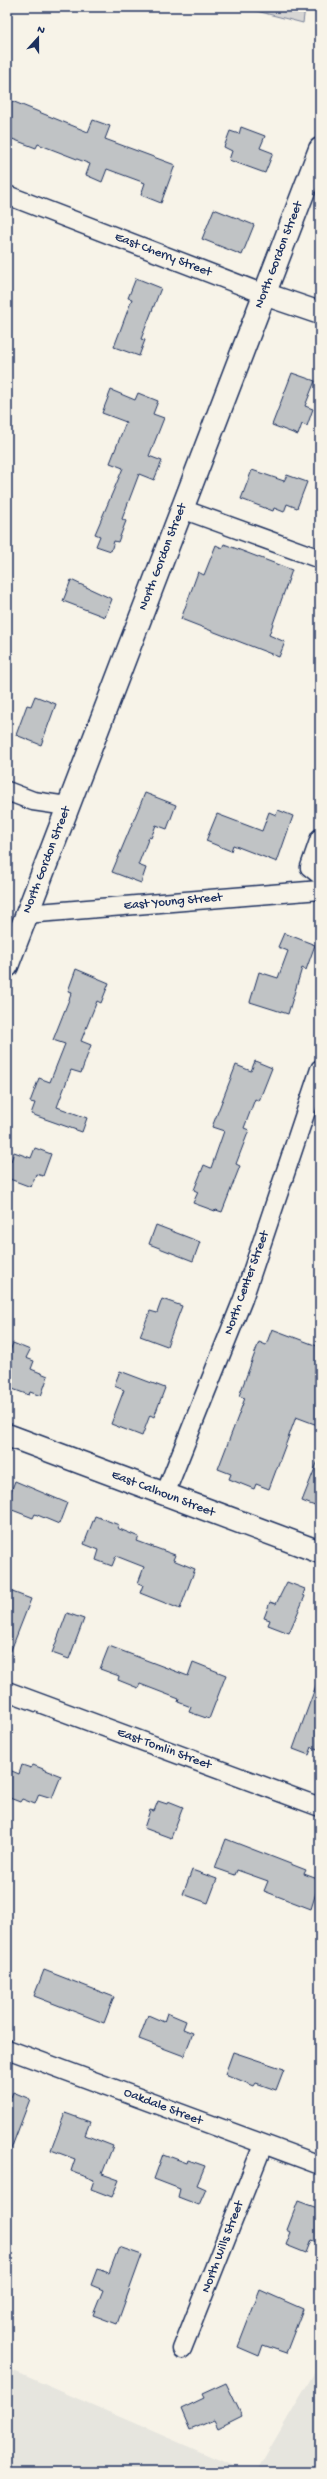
<svg xmlns="http://www.w3.org/2000/svg" width="327" height="2479" font-family="'Gochi Hand',sans-serif">
  <rect width="100%" height="100%" fill="#f7f3e8"/>
  <filter id="ink" filterUnits="userSpaceOnUse"><feTurbulence type="fractalNoise" baseFrequency=".025" numOctaves="2"/><feDisplacementMap in="SourceGraphic" scale="8" xChannelSelector="R" yChannelSelector="G"/><feConvolveMatrix kernelMatrix="1 2 1 2 8 2 1 2 1" color-interpolation-filters="sRGB"/></filter>
  <g filter="url(#ink)">
    <g fill="#e6e5de">
      <polygon points="320,2363 320,2472 256,2472"/>
      <polygon points="7,2368 247,2472 7,2472"/>
    </g>
    <polygon fill="#d7d6d4" stroke="#798299" points="241,7 305,7 303,23"/>
    <g fill="#c0c3c5" stroke="#1b2f5e">
      <polygon points="7,99 88,132 93,120 110,126 105,139 175,165 161,203 141,195 145,183 107,169 102,182 86,175 90,164 38,144 36,148 7,137"/>
      <polygon points="241,127 265,136 260,148 273,153 265,173 229,160 232,151 224,147 230,131 239,134"/>
      <polygon points="214,209 254,225 242,255 202,239"/>
      <polygon points="136,278 161,288 141,339 145,340 139,356 114,347 132,299 128,298"/>
      <polygon points="292,373 315,381 305,406 313,409 307,426 302,424 298,435 272,425"/>
      <polygon points="111,390 135,400 138,393 158,401 153,414 164,418 149,456 162,461 154,480 139,474 122,519 126,521 118,542 114,541 111,551 96,546 100,536 95,534 123,468 110,463 126,422 102,413"/>
      <polygon points="252,470 284,481 287,475 307,482 297,508 287,504 284,512 274,508 273,511 241,499"/>
      <polygon points="224,544 292,570 269,635 285,642 279,657 181,619 198,572 204,575 216,545 222,548"/>
      <polygon points="71,580 112,599 105,617 63,601"/>
      <polygon points="35,696 56,704 41,745 16,735 27,705 31,706"/>
      <polygon points="145,793 176,805 167,829 156,825 151,838 149,837 138,865 146,868 141,883 112,872"/>
      <polygon points="278,810 293,816 277,862 233,845 231,851 206,841 217,814 262,831 269,812 276,815"/>
      <polygon points="284,933 315,945 306,970 302,968 288,1014 250,1002 259,972 278,978 288,951 278,947"/>
      <polygon points="76,969 109,983 101,1003 97,1001 81,1041 91,1045 81,1073 71,1070 57,1107 87,1118 82,1132 31,1114 35,1103 30,1102 39,1078 50,1082 65,1044 53,1040 72,992 68,991"/>
      <polygon points="255,1061 272,1068 259,1101 255,1099 244,1128 249,1130 236,1164 240,1166 222,1212 216,1210 215,1211 193,1203 198,1192 194,1190 204,1165 211,1168 224,1131 212,1127 236,1065 251,1071"/>
      <polygon points="35,1148 51,1154 43,1176 36,1174 31,1187 7,1178 7,1160 11,1161 14,1152 31,1158"/>
      <polygon points="156,1225 200,1242 193,1261 149,1244"/>
      <polygon points="162,1299 182,1306 167,1346 140,1336 150,1311 157,1313"/>
      <polygon points="272,1329 320,1347 320,1426 296,1417 269,1489 256,1484 254,1489 229,1479 231,1474 218,1469 245,1398 239,1396 259,1342 266,1345"/>
      <polygon points="13,1343 30,1350 26,1358 34,1361 31,1369 48,1376 41,1396 30,1392 29,1395 7,1387 7,1359"/>
      <polygon points="120,1371 165,1388 154,1417 150,1415 142,1436 111,1424 124,1390 114,1386"/>
      <polygon points="319,1458 320,1458 320,1508 302,1501"/>
      <polygon points="15,1481 67,1503 59,1524 35,1514 33,1518 7,1508 7,1502"/>
      <polygon points="95,1516 119,1525 117,1528 139,1537 137,1541 175,1555 173,1560 195,1569 180,1609 140,1593 143,1585 138,1583 144,1567 116,1556 112,1566 96,1560 99,1550 84,1544"/>
      <polygon points="287,1582 305,1589 303,1595 305,1596 289,1633 268,1625 270,1620 264,1618 270,1602 276,1604"/>
      <polygon points="7,1590 31,1599 8,1658 7,1657"/>
      <polygon points="67,1613 84,1619 69,1659 52,1653"/>
      <polygon points="109,1646 188,1676 193,1662 226,1675 209,1719 189,1712 191,1707 178,1702 179,1699 140,1684 138,1688 118,1680 119,1676 100,1669"/>
      <polygon points="318,1680 320,1750 312,1747 309,1755 293,1749"/>
      <polygon points="22,1765 31,1768 33,1765 61,1776 52,1798 39,1794 35,1804 22,1799 20,1802 7,1797 7,1769 19,1774"/>
      <polygon points="158,1801 167,1804 168,1801 183,1807 171,1838 144,1828 150,1810 154,1811"/>
      <polygon points="226,1839 306,1870 304,1874 320,1880 311,1909 264,1891 268,1881 237,1870 235,1875 215,1868"/>
      <polygon points="192,1870 217,1879 208,1903 183,1894"/>
      <polygon points="44,1970 114,1997 104,2023 34,1996"/>
      <polygon points="167,2013 186,2021 183,2029 193,2033 184,2056 139,2039 148,2015 164,2022"/>
      <polygon points="233,2052 284,2069 276,2090 256,2083 254,2086 225,2074"/>
      <polygon points="13,2092 30,2099 8,2157 7,2099 10,2100"/>
      <polygon points="65,2113 90,2122 85,2135 113,2146 102,2174 119,2180 112,2197 91,2189 94,2180 71,2171 75,2159 51,2150"/>
      <polygon points="163,2154 187,2163 188,2160 205,2166 197,2185 206,2189 199,2205 178,2197 180,2189 154,2179"/>
      <polygon points="298,2201 320,2209 320,2243 311,2240 306,2253 286,2245 291,2232 287,2230"/>
      <polygon points="119,2247 142,2255 117,2324 93,2315 103,2290 91,2285 97,2269 109,2273"/>
      <polygon points="260,2290 303,2309 286,2353 263,2345 259,2356 238,2347"/>
      <polygon points="226,2383 242,2416 218,2428 214,2420 190,2430 181,2409 204,2398 202,2394"/>
    </g>
    <g fill="none" stroke-linecap="round" stroke-linejoin="round">
      <g stroke="#1b2f5e" stroke-width="21">
        <g id="street">
          <polyline points="7,195 264,294"/>
          <polyline points="182,509 320,559"/>
          <polyline points="7,791 33,801 67,806"/>
          <polyline points="320,838 310,867 320,875"/>
          <polyline points="26,914 320,890"/>
          <polyline points="165,1494 243,1299 320,1069"/>
          <polyline points="7,1691 320,1807"/>
          <polyline points="7,2049 320,2165"/>
          <polyline points="182,2349 263,2145"/>
        </g>
      </g>
      <g stroke="#1b2f5e" stroke-width="25">
        <g id="secondary">
          <polyline points="264,294 320,313"/>
          <polyline points="7,966 320,149"/>
          <polyline points="7,1435 320,1552"/>
        </g>
      </g>
      <use href="#street" stroke="#f7f3e8" stroke-width="18"/>
      <use href="#secondary" stroke="#f7f3e8" stroke-width="22"/>
    </g>
  </g>
  <g text-anchor="middle" dominant-baseline="central" stroke-width="3.5" stroke-linejoin="round" paint-order="stroke">
    <g font-size="13" fill="#1b2f5e" stroke="#f7f3e8">
      <text transform="translate(163 255) rotate(21)">East Cherry Street</text>
      <text transform="translate(279 255) rotate(-69)">North Gordon Street</text>
      <text transform="translate(163 557) rotate(-69)">North Gordon Street</text>
      <text transform="translate(47 860) rotate(-69)">North Gordon Street</text>
      <text transform="translate(173 902) rotate(-5)">East Young Street</text>
      <text transform="translate(247 1283) rotate(-70)">North Center Street</text>
      <text transform="translate(163 1494) rotate(21)">East Calhoun Street</text>
      <text transform="translate(164 1749) rotate(20)">East Tomlin Street</text>
      <text transform="translate(163 2107) rotate(21)">Oakdale Street</text>
      <text transform="translate(223 2247) rotate(-69)">North Wills Street</text>
    </g>
  </g>
  <rect width="327" height="2479" fill="none" stroke="#f7f3e8" stroke-width="24"/>
  <rect x="12" y="12" width="303" height="2455" fill="none" stroke="#1b2f5e" stroke-width="1.5" filter="url(#ink)"/>
  <g transform="translate(38 38) rotate(21)" stroke="#f7f3e8" stroke-width="3" paint-order="stroke">
  <path d="M0-3L7 15L0 10L-7 15Z" fill="#1b2f5e"/>
  <text y="-6" font-size="11" font-weight="bold" text-anchor="middle" fill="#1b2f5e">N</text>
  </g>
</svg>
